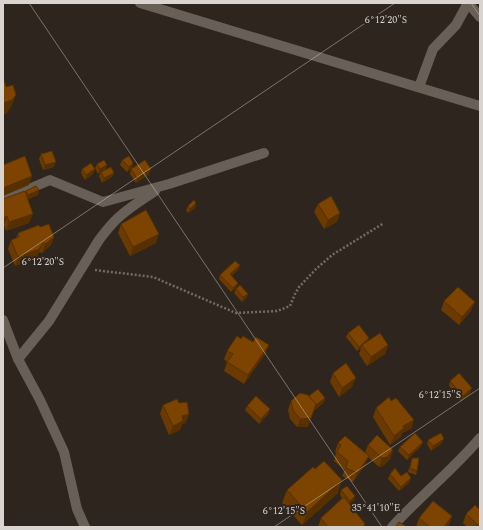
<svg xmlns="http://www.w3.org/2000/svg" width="483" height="530" font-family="Spectral,serif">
  <rect width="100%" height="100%" fill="#2d251e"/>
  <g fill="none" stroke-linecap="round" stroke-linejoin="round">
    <polyline stroke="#736c66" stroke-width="2.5" stroke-dasharray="2 2" stroke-linecap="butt" points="95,270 153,277 236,313 277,311 290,306 295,294 299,287 316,269 332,255 384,223"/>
    <g stroke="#685f57" stroke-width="10">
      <polyline points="140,3 480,106"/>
      <polyline points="468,3 480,17"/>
      <polyline points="419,87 433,49 456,25 468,3"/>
      <polyline points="3,200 50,180 103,202 169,184 264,153"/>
      <polyline points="3,320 18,359 40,400 64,452 77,509 85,527"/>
      <path d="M 18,359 L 49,321 L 99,240 C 105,232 111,224 119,217 C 130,207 143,199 155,191"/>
      <path d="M 392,527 C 420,496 453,470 480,438"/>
    </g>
  </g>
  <g fill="#6b3a00">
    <polygon points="41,154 54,167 43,170 39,159"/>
    <polygon points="122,160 133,163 132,168 127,172 120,165"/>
    <polygon points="97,164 107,165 105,169 114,173 112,177 102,183 99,176 101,172 98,174 95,168"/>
    <polygon points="82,169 93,174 85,180 81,173"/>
    <polygon points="131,169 149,174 136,183 130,174"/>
    <polygon points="39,190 38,195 28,199 29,223 6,231 4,225 3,225 3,199 25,193 26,191"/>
    <polygon points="196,203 195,208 188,213 186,210 188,206"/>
    <polygon points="318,204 337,222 324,229 314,212"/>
    <polygon points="121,224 156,243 130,256 118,233"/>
    <polygon points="40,227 54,237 51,245 42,253 39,252 36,258 15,266 8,249 11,240 16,238 18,233"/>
    <polygon points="240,265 238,270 231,276 238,283 236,288 231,292 219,279 220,275"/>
    <polygon points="236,289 248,294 246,298 242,302 234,293"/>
    <polygon points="444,301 471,311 459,325 441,310"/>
    <polygon points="348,333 368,340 388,345 385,354 367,366 359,354 361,348 357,351 346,337"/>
    <polygon points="241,339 269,345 265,354 244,384 224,371 227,362 224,359 227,351"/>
    <polygon points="333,373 352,387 339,397 330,382"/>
    <polygon points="450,381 470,393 461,401 449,386"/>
    <polygon points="309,396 325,398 324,402 315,410 314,409 308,427 297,427 290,419 288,410 291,401"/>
    <polygon points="391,401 414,420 411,429 402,433 401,437 390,445 373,417 376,408"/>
    <polygon points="163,405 186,423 182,424 180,430 169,435 160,414"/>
    <polygon points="247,406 270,409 268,414 259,424 245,410"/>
    <polygon points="428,440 442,443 431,451 427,444"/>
    <polygon points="423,442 421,446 407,460 398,451 400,447"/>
    <polygon points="338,443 365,453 368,445 393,450 390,459 383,466 379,467 368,457 365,465 353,482 342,476 345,470 334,461 336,453 335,452"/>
    <polygon points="412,458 417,471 416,475 408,472"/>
    <polygon points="390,474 401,476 409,483 399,491 388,479"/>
    <polygon points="287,490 338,493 302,525 282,503"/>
    <polygon points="341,490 355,496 354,500 349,504 364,527 318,527 321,518 342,498 340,495"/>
    <polygon points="466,514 480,527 467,527 463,523"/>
    <polygon points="452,516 449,525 447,527 416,527 419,518"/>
  </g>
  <g fill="#573000">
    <polygon points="16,95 11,107 7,113 3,115 3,103"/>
    <polygon points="56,162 54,167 43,170 45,165"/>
    <polygon points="133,163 132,168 127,172 129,167"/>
    <polygon points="107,165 105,170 98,174 100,169"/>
    <polygon points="95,169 93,174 85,180 86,175"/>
    <polygon points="151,169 149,174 136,183 137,178"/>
    <polygon points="114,173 112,177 102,183 104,178"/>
    <polygon points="32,176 29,185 3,196 3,188"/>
    <polygon points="39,190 38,195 26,200 28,195"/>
    <polygon points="196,203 195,208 188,213 190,209"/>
    <polygon points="340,213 337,222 324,229 328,220"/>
    <polygon points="33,214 29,223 6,231 9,222"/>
    <polygon points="7,216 4,225 3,225 3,218"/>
    <polygon points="159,234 156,243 130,256 133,247"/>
    <polygon points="54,237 51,245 42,253 45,244"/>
    <polygon points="43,243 39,252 36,258 15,266 18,257"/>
    <polygon points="240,265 238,270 228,279 230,274"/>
    <polygon points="238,283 236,288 231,292 233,288"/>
    <polygon points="248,294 246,298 242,302 243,297"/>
    <polygon points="475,302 471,311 459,325 462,317"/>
    <polygon points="369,338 367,343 362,345 361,348 357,351 359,347"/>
    <polygon points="269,345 265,354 244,384 248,375"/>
    <polygon points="388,345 385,354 367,366 371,357"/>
    <polygon points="356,378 352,387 339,397 342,388"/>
    <polygon points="472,388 470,393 461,401 463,396"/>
    <polygon points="325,398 324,402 315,410 316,405"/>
    <polygon points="270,409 268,414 259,424 261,419"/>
    <polygon points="189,414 186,423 182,424 180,430 169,435 173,426 182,416"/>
    <polygon points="311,418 308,427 297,427 300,419"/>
    <polygon points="414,420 411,429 402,433 401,437 390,445 394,436 403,426"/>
    <polygon points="444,439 442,443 431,451 433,446"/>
    <polygon points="423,442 421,446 407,460 409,455"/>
    <polygon points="393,450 390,459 383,466 379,467 382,458"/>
    <polygon points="369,456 365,465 353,482 357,473"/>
    <polygon points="411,478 409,483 399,491 401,487"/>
    <polygon points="342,480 338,493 302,525 307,512"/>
    <polygon points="355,496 354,500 348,505 350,501"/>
    <polygon points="452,516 449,525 447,527 444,527"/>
  </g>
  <g fill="#7c4400" stroke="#573000">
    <polygon points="3,77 6,87 13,85 16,95 12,100 3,103"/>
    <polygon points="52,151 56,162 45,165 41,154"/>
    <polygon points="25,156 32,176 3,188 3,164 3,165"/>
    <polygon points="129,156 133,163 129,167 122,160"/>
    <polygon points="104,160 107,165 100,169 97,164"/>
    <polygon points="145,160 151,169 137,178 131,169"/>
    <polygon points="91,163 95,169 86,175 82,169"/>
    <polygon points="111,167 114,173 104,178 101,172"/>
    <polygon points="36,186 39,190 28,195 26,191"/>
    <polygon points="25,191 33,214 9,222 7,216 3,218 3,206 4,205 3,201 3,199"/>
    <polygon points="331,196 340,213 328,220 318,204"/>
    <polygon points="194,200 196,203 190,209 188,206"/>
    <polygon points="146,210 159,234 133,247 121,224"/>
    <polygon points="49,224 54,237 45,244 43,243 39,249 18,257 11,240 19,237 18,233 39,225 40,227"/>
    <polygon points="235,261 240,265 230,274 238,283 233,288 220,275"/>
    <polygon points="240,285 248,294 243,297 236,289"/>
    <polygon points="458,287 475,302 462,317 444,301"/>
    <polygon points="359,325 369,338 359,347 348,333"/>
    <polygon points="380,333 388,345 371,357 362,345"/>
    <polygon points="237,336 241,339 243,336 253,342 256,337 269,345 248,375 227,362 233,354 227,351"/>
    <polygon points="346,363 356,378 342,388 333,373"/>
    <polygon points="459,373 472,388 463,396 450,381"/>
    <polygon points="318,389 325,398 316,405 309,396"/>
    <polygon points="300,393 308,395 316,404 311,418 300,419 293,410 291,401"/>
    <polygon points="256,396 270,409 261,419 247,406"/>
    <polygon points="389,397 391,401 396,398 414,420 403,426 404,428 394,436 376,408"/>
    <polygon points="177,399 179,403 187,402 189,414 182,416 183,421 173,426 163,405"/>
    <polygon points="415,433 423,442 409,455 400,447"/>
    <polygon points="441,433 444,439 433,446 428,440"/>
    <polygon points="377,435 393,450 387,457 382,458 368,445"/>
    <polygon points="345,436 369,456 357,473 346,468 348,461 337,452 341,445 338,443"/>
    <polygon points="412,458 419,458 417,471 410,468"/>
    <polygon points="324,461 342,480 307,512 287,490 313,467 315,469"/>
    <polygon points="395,468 401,476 407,472 411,478 401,487 390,474"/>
    <polygon points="347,486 355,496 350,501 341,490"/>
    <polygon points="344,497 365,524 363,527 328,527 321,518"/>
    <polygon points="433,501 452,516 444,527 430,527 419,518"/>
    <polygon points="475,505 480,510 480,527 466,514"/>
    <polygon points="399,522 407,527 395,527"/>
  </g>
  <path fill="none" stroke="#dad4d0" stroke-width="1" stroke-opacity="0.45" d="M 29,3 L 382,527M 471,3 L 480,16M 3,268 L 395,3M 274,527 L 480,388"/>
  <g font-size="10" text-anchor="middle" fill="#dad4d0" stroke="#2d251e" stroke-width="4" stroke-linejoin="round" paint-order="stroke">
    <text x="386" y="23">6°12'20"S</text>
    <text x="43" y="265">6°12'20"S</text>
    <text x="440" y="398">6°12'15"S</text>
    <text x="376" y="511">35°41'10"E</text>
    <text x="284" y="514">6°12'15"S</text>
  </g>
  <rect width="483" height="530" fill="none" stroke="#dad4d0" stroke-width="8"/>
</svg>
